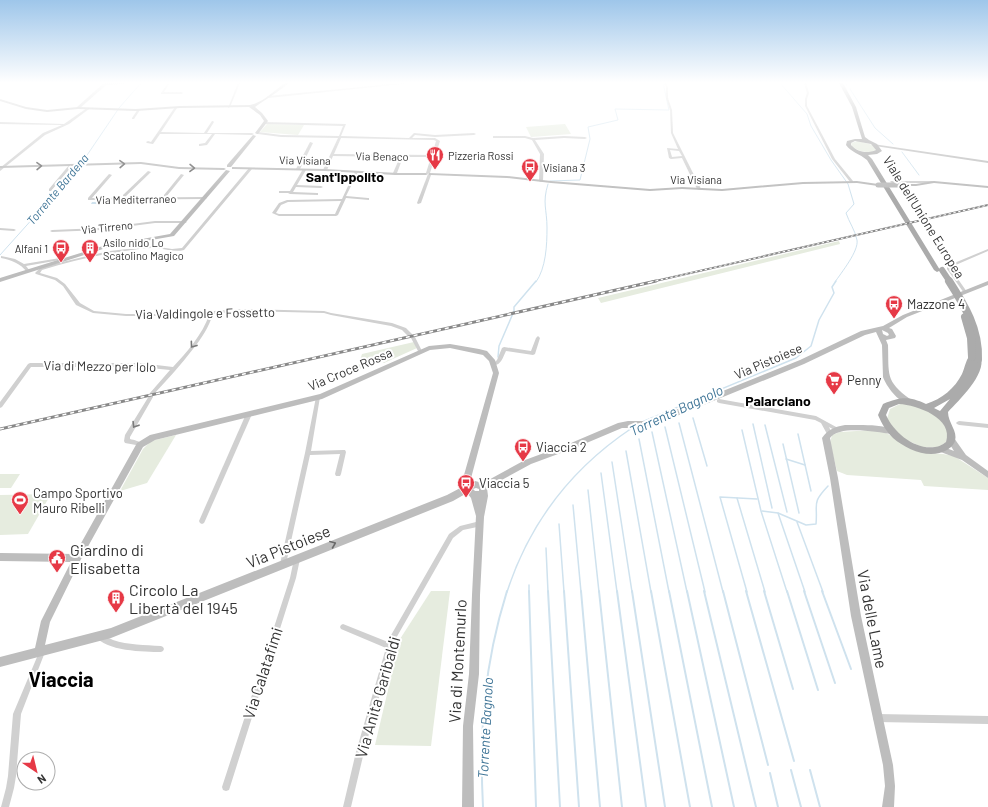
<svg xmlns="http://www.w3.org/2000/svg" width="988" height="807" font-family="Barlow,sans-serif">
  <rect width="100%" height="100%" fill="#fff"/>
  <g fill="#e6ecdf">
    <polygon points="267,124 304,125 298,135 260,132"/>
    <polygon points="565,124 571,134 531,137 526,127"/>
    <path d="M 858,141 L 873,145 L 876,150 C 868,155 860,151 852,147 L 851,143 Z"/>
    <polygon points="839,241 840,244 601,303 598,298"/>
    <polygon points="414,342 417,348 384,363 381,360 357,370 362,354"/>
    <path d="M 900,404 C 916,403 941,414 947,430 C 948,434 947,439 946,442 L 939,447 L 922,447 L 900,437 L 887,419 L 890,409 Z"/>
    <polygon points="873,430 886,433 926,453 943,454 954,456 988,478 988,490 924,486 921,480 847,475 837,471 830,443 832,435 840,432"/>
    <polygon points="176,435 147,483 120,491 143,449 151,441"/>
    <polygon points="0,474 20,474 11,488 0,488"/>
    <polygon points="51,494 28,534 0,535 0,495"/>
    <polygon points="431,591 450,591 431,746 375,745 400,639"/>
  </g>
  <polygon fill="#cfe2ee" points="152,201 118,204 91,204 92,202"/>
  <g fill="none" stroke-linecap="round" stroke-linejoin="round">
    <g stroke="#cfe2ee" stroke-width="1">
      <path d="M 780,83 L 807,114 L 811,126 L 831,160 L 848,184 L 854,204 L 846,213 C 849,222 855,230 857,240 C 859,251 841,273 835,282"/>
      <polyline points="845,83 847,86"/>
      <polyline points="850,89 875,128 893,144"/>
      <polyline points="902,152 919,175"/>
      <polyline points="550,181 580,180 590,139 588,127 618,120 615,109 669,110 663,83"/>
      <polyline points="0,255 79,167 119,108 141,83"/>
      <path d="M 536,282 C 546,268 547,245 547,228 C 547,209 542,203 548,184"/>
    </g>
    <g stroke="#cfe2ee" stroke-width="1.5">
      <polyline points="498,357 499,346 514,311 514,307 536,281"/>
      <polyline points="693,418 707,466"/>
      <polyline points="642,422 796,358 811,346 819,320 834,293 832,287 836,281"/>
      <polyline points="679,423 723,592"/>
      <polyline points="753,424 772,508"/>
      <polyline points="765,425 787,512"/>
      <polyline points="665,427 705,592"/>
      <polyline points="742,430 761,511 787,592"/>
      <polyline points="652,432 687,592"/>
      <polyline points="798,434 811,491"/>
      <polyline points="639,439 669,592"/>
      <polyline points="783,444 799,513"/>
      <polyline points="626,451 651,592"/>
      <polyline points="786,459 805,465"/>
      <polyline points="612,462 632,592"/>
      <polyline points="601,473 617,592"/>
      <polyline points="588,490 599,592"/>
      <polyline points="737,498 765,592"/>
      <polyline points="573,505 581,592"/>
      <path d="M 762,511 L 778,513 L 806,525 L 816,524 C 818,503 811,504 828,486"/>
      <polyline points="778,513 805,592"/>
      <polyline points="797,522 823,592"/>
      <polyline points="559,524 564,592"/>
      <polyline points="546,548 548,592"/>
      <polyline points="529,585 529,592"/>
      <path d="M 507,592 C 529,524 572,468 632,428"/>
      <polyline points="747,592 720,497 757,499"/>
    </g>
    <g stroke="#cfe2ee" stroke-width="2">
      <polyline points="529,591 536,807"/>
      <polyline points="548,591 560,807"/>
      <polyline points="564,591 579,807"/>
      <polyline points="581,591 600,807"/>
      <polyline points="599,591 622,807"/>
      <polyline points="617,591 646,807"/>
      <polyline points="632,591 665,807"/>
      <polyline points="651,591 690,807"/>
      <polyline points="669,591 712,807"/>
      <polyline points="687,591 734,807"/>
      <polyline points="704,591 756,807"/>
      <polyline points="723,591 768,765"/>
      <polyline points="746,591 794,761"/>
      <polyline points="764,591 793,689"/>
      <polyline points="787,591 818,690"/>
      <polyline points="804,591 835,683"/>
      <polyline points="822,591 851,669"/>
      <polyline points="791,770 801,807"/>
      <polyline points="810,770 820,807"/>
      <polyline points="770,773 778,807"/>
      <path d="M 483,807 C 479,730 484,665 507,591"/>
    </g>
    <g fill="#d0d0d0" fill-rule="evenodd">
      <polygon points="104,83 136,83 106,85 79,109 77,109 77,107"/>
      <polygon points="168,83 170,83 164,92 182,92 183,93 182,94 161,94 161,93"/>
      <polygon points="238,83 240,83 230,107 228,108"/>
      <polygon points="402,83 412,83 268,98 267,97 268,96"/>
      <path d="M 664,83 L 666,83 L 668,87 L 668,98 L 672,110 L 673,133 L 701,189 L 700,190 L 697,189 L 682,158 L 671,159 L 669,158 L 667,148 L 678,149 L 671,133 L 670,110 L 666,98 L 666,87 ZM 670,150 L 679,151 L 682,156 L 672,157 Z"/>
      <polygon points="804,83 806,83 809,93 807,99 807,106 835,159 853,181 853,183 851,183 832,159 805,106 805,99 807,93"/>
      <polygon points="175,107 177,108 161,132 204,133 212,121 213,121 214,122 207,133 252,133 254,134 252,135 215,134 207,145 200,146 199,146 199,144 205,143 212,134 160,134 153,144 147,143 146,142 148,141 151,142"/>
      <polygon points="87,108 89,109 69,124 45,135 0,171 0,168 43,133 62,125 0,124 0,122 64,124"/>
      <polygon points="138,109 140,110 134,119 132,119 132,118"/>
      <path d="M 263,122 L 346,124 L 341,136 L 409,138 L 414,133 L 435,135 L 474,133 L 476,134 L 474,135 L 435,137 L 415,135 L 412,138 L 435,138 L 440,141 L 430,173 L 428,174 L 426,173 L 431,157 L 403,157 L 397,173 L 395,174 L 393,173 L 400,157 L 333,156 L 327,170 L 325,171 L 323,170 L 338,138 L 281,137 L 258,134 L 257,133 L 258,132 L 281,135 L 339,136 L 343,126 L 264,124 L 263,124 ZM 341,138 L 434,140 L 436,141 L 432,155 L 334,154 Z"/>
      <polygon points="493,136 525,136 533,138 564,136 585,137 587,138 585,139 564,138 535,140 544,154 543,181 541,182 539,181 540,154 532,140 525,138 493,138"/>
      <polygon points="310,142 313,143 300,169 297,170 296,169"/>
      <polygon points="70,164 73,165 51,191 49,191 49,189"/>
      <path d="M 249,168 L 252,169 L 184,250 C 173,253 162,247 151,248 C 114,251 78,259 42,270 L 40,273 L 57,278 L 65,284 L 80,303 L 94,311 L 126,314 L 194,314 L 210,312 L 212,311 L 214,311 L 242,309 L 324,311 L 331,313 L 392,323 L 406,328 L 412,334 L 412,336 L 408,336 L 402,330 L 391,326 L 331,315 L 324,313 L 242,311 L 213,314 C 209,327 201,339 193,349 C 181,365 167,380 154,394 L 150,394 L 150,393 L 170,370 L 140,367 L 31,367 L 2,407 L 0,408 L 0,402 L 28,364 L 30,363 L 140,363 L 173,367 C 186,353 203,334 209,315 L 194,316 L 126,316 L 93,313 L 76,305 L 63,286 L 55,280 L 36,274 L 35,273 L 40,268 L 54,264 L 83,257 L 110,251 L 153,246 L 172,249 L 182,248 Z"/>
      <polygon points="303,169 306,170 297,185 321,186 323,187 321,188 296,187 293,192 317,193 318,193 318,195 290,194 288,193 279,193 279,191 290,191"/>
      <polygon points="148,171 151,172 125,197 123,197 123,195"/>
      <path d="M 355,171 L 358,172 L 346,196 L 368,198 L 369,198 L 369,200 L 346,198 L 338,215 L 336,216 L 279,216 L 272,213 L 279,203 L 287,200 L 342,199 ZM 341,201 L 335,214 L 279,214 L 276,213 L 281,205 L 288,202 Z"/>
      <polygon points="109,174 112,175 92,198 205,197 207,198 205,199 88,200 88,198"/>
      <polygon points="181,174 184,175 166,197 164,197 164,195"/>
      <polygon points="428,174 431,175 421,203 418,204 417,203"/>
      <polygon points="891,181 933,181 935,182 933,183 892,183 890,182"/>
      <polygon points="155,221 185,221 187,222 185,223 155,223 101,230 52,232 50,231 52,230 101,228"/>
      <polygon points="0,228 14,229 16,230 14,231 0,230"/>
      <polygon points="988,249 988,251 951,267 951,269 967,292 966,293 964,293 947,269 947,266"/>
      <path d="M 1,256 L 6,257 L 15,259 L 24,264 L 60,258 L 62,259 L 60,260 L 26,266 L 30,271 L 28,272 L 27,272 C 20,263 11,260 1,258 Z"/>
      <polygon points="413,336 415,337 422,351 422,352 418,352 418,351 411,338"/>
      <path d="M 538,336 L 540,338 L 535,354 L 533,355 L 506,351 C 503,357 501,366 493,365 L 493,364 L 497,360 L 502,348 L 504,347 L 531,351 L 536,338 Z"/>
      <path d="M 151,395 L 153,396 L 153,397 L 130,437 L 130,439 C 134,440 140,441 143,445 L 142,447 L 140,447 L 136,445 L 125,443 L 124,441 L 125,435 L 149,396 Z"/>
      <polygon points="318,395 320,396 320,397 311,451 343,450 345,450 346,452 341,474 340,476 336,476 335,474 340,454 310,455 286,564 285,566 283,567 281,566 280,564 305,453 316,397 316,396"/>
      <polygon points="719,399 816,416 838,428 839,429 838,430 836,431 829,427 832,433 831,434 827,434 821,423 815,420 719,403 717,402 717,400"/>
      <polygon points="249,412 251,413 252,414 205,521 204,523 202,524 200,523 199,521 246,414 247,413"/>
      <polygon points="959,421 988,424 988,428 959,425 957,424 956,423 957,422"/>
      <polygon points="480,521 482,522 483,524 482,526 463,530 453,538 395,640 364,752 351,807 343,807 356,752 386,648 341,629 340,627 341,625 343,624 388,642 390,637 449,534 460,526"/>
      <polygon points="297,556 299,557 300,559 296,578 230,787 229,790 226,791 223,790 222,787 290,578 294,559 295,557"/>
      <path d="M 99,633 C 104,635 108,638 113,640 C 128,645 145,645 161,646 L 163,647 L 164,649 L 163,651 L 161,652 C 145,652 104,651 96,636 L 97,634 Z"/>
      <polygon points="42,649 44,650 45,652 21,714 16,776 14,788 9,807 1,807 6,788 8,776 13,714 40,650"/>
      <polygon points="877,714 988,716 988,724 877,722 874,721 873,718 874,715"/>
    </g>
    <g fill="#bdbdbd" fill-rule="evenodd">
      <path d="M 285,83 L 289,83 C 278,92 265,100 255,107 L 262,113 L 268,121 L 258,134 L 257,134 L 255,133 L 264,121 L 260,115 L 249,107 L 180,108 L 136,111 L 78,109 L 47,112 L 26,109 L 0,101 L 0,99 L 26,107 L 47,110 L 78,107 L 136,109 L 180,106 L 250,105 C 262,103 274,91 285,83 Z"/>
      <polygon points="253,135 256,136 231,167 227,167 227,165"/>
      <polygon points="873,144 988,161 988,163 875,146 873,145"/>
      <polygon points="141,162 179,167 224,168 226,169 224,170 179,169 141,164 0,168 0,166"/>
      <polygon points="232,167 325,169 398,173 426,173 428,174 426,175 395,175 325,171 234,169 232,169"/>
      <polygon points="226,170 230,171 174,236 106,248 0,282 0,278 103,246 170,234"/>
      <polygon points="429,173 507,176 551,181 650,189 682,187 722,189 803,182 857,181 878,184 880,185 878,186 857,183 803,184 722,191 682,189 650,191 551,183 507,178 431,175 429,175"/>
      <polygon points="934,181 988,186 988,188 934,183 916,186 899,186 897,185 899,184 916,184"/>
      <path d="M 988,281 L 988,285 L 907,317 L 889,328 L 892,329 L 896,336 L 895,338 L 886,340 L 888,345 C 889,374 885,381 910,399 L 911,401 L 910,403 C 900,405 886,386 883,377 L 882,345 L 876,332 L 865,335 L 804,364 L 652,426 L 642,428 L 622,428 L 577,447 L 531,464 L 487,488 L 488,496 L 484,517 L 480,595 L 479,674 L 473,726 L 474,807 L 462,807 L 463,726 L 469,674 L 472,595 L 476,516 L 471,498 L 467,493 L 453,501 L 111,638 L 0,667 L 0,657 L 35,648 L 41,621 L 71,562 L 0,561 L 0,553 L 75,554 L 137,443 L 150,435 L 320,394 L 429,346 L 450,344 L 479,349 L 487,351 L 495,360 L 499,373 L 470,482 L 470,483 L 475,481 L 483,483 L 525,460 L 571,443 L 618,423 L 628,421 L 648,421 L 800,360 L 861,331 L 883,326 L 903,315 ZM 882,330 L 888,333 L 889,335 L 887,336 L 883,334 ZM 450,348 L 483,355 L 489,361 L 493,373 L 462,482 L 464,486 L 447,495 L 111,628 L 45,645 L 50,622 L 80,561 L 143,447 L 155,440 L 322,399 L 430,350 ZM 476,488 L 479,489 L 479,491 L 475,491 L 473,489 Z"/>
      <path d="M 845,425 C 861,425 878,424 894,429 L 895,431 L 894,433 L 891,434 C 877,432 839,425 830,438 L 838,478 L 861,616 L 893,765 L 895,786 L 894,807 L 882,807 L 885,786 L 883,765 L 851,616 L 830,478 L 822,438 C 828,429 835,427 845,425 Z"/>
      <polygon points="951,437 954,438 966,455 988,471 988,478 962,460 938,451 937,449 938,447 941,446 954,451 947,440 948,438"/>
    </g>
    <g fill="#ababab" fill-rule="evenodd">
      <path d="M 839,83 L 843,83 L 856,107 L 865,137 L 869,140 L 877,144 L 882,151 L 877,154 L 868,155 L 872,159 L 940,270 L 939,271 L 937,272 L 934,270 L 867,160 C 860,154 851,152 846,145 L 847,141 L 855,139 L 862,139 L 852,107 ZM 855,141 L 871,144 L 876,150 C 867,154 857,152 851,145 L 851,143 Z"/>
      <path d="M 972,354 L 976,357 L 981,357 C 986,375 959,400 948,412 C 948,423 958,431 955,441 C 953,446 951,447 947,450 C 930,460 907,450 893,438 C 886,431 882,424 878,415 L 883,404 C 901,397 908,396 926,404 C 942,399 955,388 962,374 C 965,368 966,357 972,354 ZM 950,399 L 940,411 L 934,408 ZM 899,404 C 917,405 954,418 946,442 C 943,444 939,447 935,447 C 915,450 894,433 886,415 L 889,408 Z"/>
    </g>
    <g stroke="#888" stroke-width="2">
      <polyline id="rail-far1" points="651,282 988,205"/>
    </g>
    <g stroke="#888" stroke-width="3">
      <polyline id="rail" points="0,429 656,281"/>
    </g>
    <use href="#rail-far1" stroke="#fff" stroke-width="1" stroke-dasharray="2.5" stroke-linecap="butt"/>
    <use href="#rail" stroke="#fff" stroke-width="1.5" stroke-dasharray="4" stroke-linecap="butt"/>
    <polyline stroke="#bdbdbd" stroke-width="5" points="878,185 899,185"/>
    <polyline stroke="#ababab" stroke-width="6" points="942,270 950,282"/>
    <g stroke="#ababab" stroke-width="8">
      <path d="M 949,281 C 965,306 979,329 978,359"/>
      <polyline points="965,317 971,338 972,357"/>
    </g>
  </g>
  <defs><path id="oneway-chevron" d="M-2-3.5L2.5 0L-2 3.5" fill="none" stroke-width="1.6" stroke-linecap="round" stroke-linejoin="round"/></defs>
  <g stroke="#6a6a6a">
    <use href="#oneway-chevron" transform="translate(122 164) rotate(-2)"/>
    <use href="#oneway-chevron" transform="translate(39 166) rotate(-1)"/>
    <use href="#oneway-chevron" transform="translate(192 168) rotate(1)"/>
    <use href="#oneway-chevron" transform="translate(333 544) rotate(-22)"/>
  </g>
  <g stroke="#7a7a7a">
    <use href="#oneway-chevron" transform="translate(193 345) rotate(126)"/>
    <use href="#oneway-chevron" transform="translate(135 425) rotate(122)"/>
  </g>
  <linearGradient id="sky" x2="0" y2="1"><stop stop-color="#9ec6ea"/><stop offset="0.42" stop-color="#fff"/><stop offset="1" stop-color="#fff" stop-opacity="0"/></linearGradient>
  <rect width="988" height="196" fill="url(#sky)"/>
  <defs>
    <g id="restaurant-pin" transform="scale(0.9)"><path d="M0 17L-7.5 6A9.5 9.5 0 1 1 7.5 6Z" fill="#e63946" stroke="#fff"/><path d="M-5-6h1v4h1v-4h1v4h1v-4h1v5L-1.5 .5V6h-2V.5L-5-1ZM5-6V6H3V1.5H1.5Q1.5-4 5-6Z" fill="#fff"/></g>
    <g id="bus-pin" transform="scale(0.9)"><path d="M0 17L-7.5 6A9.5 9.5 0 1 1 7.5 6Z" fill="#e63946" stroke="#fff"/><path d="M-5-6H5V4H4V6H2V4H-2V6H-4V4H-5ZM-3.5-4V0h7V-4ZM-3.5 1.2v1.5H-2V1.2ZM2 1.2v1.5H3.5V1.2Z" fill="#fff"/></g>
    <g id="building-pin" transform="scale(0.9)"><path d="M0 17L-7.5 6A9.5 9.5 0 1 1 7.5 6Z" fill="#e63946" stroke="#fff"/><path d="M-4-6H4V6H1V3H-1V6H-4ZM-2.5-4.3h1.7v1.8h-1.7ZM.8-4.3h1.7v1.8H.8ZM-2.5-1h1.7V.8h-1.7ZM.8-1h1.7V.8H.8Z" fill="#fff"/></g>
    <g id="supermarket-pin" transform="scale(0.9)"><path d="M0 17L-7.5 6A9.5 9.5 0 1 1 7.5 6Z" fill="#e63946" stroke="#fff"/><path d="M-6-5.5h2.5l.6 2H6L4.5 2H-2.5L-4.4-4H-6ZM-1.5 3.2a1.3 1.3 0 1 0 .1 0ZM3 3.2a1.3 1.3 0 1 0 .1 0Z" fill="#fff"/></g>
    <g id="stadium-pin" transform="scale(0.9)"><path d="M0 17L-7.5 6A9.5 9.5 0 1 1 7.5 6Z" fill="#e63946" stroke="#fff"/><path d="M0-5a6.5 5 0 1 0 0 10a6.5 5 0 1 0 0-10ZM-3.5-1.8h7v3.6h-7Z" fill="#fff"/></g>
    <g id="civic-pin" transform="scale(0.9)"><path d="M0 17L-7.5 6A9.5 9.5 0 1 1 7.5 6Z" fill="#e63946" stroke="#fff"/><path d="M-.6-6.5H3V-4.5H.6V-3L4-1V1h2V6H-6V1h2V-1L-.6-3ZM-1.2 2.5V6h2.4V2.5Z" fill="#fff"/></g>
  </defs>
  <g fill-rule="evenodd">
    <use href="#restaurant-pin" x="435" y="155"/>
    <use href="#bus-pin" x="530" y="167"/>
    <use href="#bus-pin" x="61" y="248"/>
    <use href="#building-pin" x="90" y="248"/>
    <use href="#bus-pin" x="894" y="304"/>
    <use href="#supermarket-pin" x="834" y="380"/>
    <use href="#bus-pin" x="523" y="447"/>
    <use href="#bus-pin" x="466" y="483"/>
    <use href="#stadium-pin" x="20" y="500"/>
    <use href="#civic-pin" x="57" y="558"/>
    <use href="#building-pin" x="116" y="598"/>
  </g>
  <g text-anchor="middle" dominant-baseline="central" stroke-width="4" stroke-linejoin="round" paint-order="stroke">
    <g font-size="11" fill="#333" stroke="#fff" text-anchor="start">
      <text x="448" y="155">Pizzeria Rossi</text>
      <text x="543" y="167">Visiana 3</text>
      <text x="103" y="242">Asilo nido Lo<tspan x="103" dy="13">Scatolino Magico</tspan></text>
      <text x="48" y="248" text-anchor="end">Alfani 1</text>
    </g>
    <g font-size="11" fill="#333" stroke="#fff">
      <text transform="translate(382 156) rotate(1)">Via Benaco</text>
      <text transform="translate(305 160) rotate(1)">Via Visiana</text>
      <text x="696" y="179">Via Visiana</text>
      <text transform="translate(136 199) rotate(-1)">Via Mediterraneo</text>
      <text transform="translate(107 227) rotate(-6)">Via Tirreno</text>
    </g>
    <g font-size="12" font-style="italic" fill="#3f7597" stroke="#fff">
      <text transform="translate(57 189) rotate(-50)">Torrente Bardena</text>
    </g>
    <g font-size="13" fill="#333" stroke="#fff">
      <text transform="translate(924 217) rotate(58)">Viale dell'Unione Europea</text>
      <text transform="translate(205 313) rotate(-1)">Via Valdingole e Fossetto</text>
      <text transform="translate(768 361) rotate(-23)">Via Pistoiese</text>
      <text transform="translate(100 366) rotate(1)">Via di Mezzo per Iolo</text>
      <text transform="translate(350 369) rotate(-23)">Via Croce Rossa</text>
    </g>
    <g font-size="13" fill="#333" stroke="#fff" text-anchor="start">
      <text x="907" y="304">Mazzone 4</text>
      <text x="847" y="380">Penny</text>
      <text x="536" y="447">Viaccia 2</text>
      <text x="479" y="483">Viaccia 5</text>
      <text x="33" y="493">Campo Sportivo<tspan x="33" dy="15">Mauro Ribelli</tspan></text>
    </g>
    <g font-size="14" font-weight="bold" fill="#000" stroke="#fff">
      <text x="345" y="176">Sant'Ippolito</text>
    </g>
    <g font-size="14" font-weight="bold" fill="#000" stroke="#fff">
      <text x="778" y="400">Palarciano</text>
    </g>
    <g font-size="14" font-style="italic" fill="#3f7597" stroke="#fff">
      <text transform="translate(676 410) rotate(-25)">Torrente Bagnolo</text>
      <text transform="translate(485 728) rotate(-87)">Torrente Bagnolo</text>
    </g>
    <g font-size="16" fill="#333" stroke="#fff">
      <text transform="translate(288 546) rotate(-22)">Via Pistoiese</text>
      <text transform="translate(873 619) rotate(79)">Via delle Lame</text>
      <text transform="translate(457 661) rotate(-87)">Via di Montemurlo</text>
      <text transform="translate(262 673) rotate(-72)">Via Calatafimi</text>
      <text transform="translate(377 697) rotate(-74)">Via Anita Garibaldi</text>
    </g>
    <g font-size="16" fill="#333" stroke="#fff" text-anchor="start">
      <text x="70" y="549">Giardino di<tspan x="70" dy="18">Elisabetta</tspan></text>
      <text x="129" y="589">Circolo La<tspan x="129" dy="18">Libertà del 1945</tspan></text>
    </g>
    <g font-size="20" font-weight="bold" fill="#000" stroke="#fff">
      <text x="61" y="679">Viaccia</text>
    </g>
  </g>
  <g transform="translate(36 771) rotate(145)"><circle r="19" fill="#ffffff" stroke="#adadad"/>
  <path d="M0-3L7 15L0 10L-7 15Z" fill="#e63946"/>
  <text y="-6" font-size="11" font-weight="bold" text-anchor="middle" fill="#333333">N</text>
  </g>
</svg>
